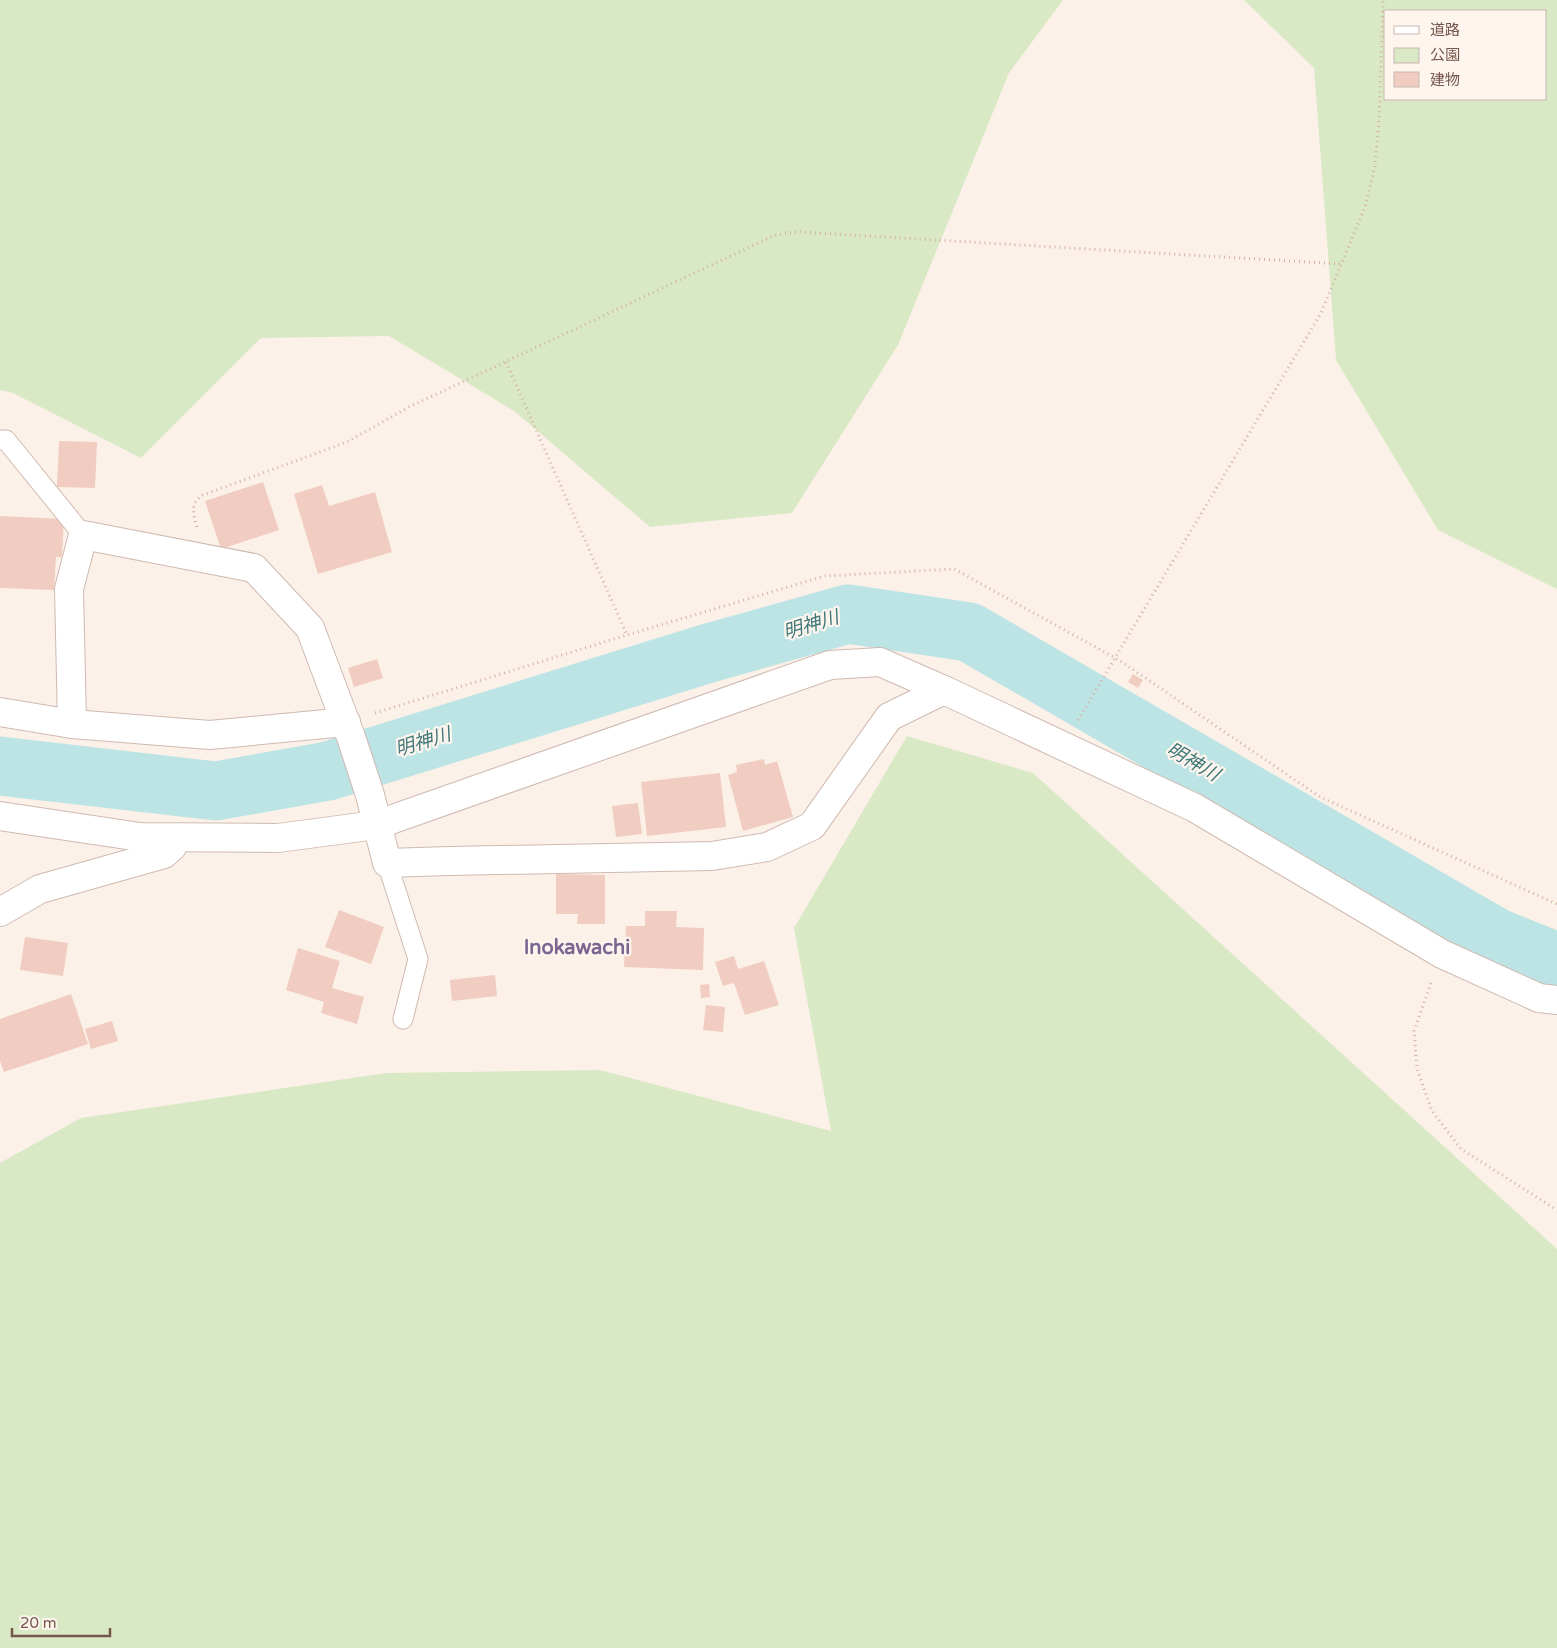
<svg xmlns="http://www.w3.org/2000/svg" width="1557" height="1648" font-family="'Varela Round','Noto Sans JP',sans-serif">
  <rect width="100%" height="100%" fill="#fcf1e8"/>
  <g fill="#d9e9c6" fill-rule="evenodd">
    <polygon points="0,0 1063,0 1009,73 898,345 792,513 650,527 514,411 389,336 261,338 141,458 13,393 0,390"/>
    <path d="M 1244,0 L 1557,0 L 1557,589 L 1438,530 L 1336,360 L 1314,68 ZM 1386,11 L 1546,11 L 1546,99 L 1386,99 Z"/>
    <polygon points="907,736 1033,773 1557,1249 1557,1648 0,1648 0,1163 81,1118 386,1073 600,1070 831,1131 794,928"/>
  </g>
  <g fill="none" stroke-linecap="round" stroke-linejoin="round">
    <polyline stroke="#bde4e5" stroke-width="59" points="0,766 216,791 328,771 709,653 848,614 969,632 1497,938 1552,960 1557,961"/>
  </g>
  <g fill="#f0cdc0">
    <polygon points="59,441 97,442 95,488 57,487"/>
    <polygon points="263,482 279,530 221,549 205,501"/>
    <polygon points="322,485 329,506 375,492 392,552 318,574 294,494"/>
    <polygon points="0,516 64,519 62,557 56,557 54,590 0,588"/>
    <polygon points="377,659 383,678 354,687 348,668"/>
    <polygon points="1133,674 1143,680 1138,688 1128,682"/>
    <polygon points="764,759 765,765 777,761 793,817 743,831 728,775 737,772 736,765"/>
    <polygon points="720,773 726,827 647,836 641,782"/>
    <polygon points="638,803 642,834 616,837 612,806"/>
    <polygon points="556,874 605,875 605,924 577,924 578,914 556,914"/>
    <polygon points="339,910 384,927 371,964 325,947"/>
    <polygon points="645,911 677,911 676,927 704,928 703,970 624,967 626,926 645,926"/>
    <polygon points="25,937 68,943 63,976 20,970"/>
    <polygon points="298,948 340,961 332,988 364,997 357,1024 321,1013 324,1002 286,990"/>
    <polygon points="734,956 738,969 764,961 779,1005 745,1015 734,983 723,986 715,962"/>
    <polygon points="495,975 497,996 452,1001 450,980"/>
    <polygon points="709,984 710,997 701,998 700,985"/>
    <polygon points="71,994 88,1044 4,1072 0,1061 0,1019"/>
    <polygon points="706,1005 725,1007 723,1032 703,1030"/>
    <polygon points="112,1021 118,1041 91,1049 85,1029"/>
  </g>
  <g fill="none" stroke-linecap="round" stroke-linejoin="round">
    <g stroke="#cfbab1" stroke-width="21">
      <g id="lane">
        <polyline points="0,440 6,440 83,535"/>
        <polyline points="387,863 418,959 403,1019"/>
      </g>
    </g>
    <g stroke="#cfbab1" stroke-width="30">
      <g id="street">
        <polyline points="0,712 72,724 210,735 346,722"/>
        <polyline points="72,724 69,589 83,535 254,568 310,628 351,737 370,795 387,863 449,861 712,856 767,847 812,826 889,717 944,690"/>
        <polyline points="0,816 140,837 278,838 376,825 830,665 880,662 944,690 1195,808 1442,954 1539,998 1557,1000"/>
        <polyline points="0,912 40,889 164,854 172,847 175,838"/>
      </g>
    </g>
    <g stroke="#d5b0a3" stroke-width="3" stroke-dasharray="1 4" stroke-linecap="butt">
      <polyline points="506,362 627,635"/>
      <path d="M 197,527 C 193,514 190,503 203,495 L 347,442 L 409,407 L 771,237 L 784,233 L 800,232 L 1342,264"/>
      <polyline points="375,713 627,635 825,576 954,569 1119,660 1320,797 1557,904"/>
      <polyline points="1078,720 1321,313 1365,207 1375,166 1379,121 1383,0"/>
      <polyline points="1431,983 1414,1031 1417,1069 1432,1111 1461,1149 1557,1210"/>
    </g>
    <use href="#lane" stroke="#fff" stroke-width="19"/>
    <use href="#street" stroke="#fff" stroke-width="28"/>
  </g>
  <g text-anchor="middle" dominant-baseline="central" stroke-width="4.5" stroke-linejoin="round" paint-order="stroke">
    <g font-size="19" font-style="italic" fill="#407879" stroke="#fef6ee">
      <text transform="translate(811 625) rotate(-17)">明神川</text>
      <text transform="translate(423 742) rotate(-17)">明神川</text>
      <text transform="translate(1193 762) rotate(30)">明神川</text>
    </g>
    <g font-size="20" font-weight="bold" fill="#7c6591" stroke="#fef6ee">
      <text x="577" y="948">Inokawachi</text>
    </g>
  </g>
  <rect x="1384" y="10" width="162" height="90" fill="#fef6ee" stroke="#c7b6ae"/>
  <rect x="1394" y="26" width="25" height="8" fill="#ffffff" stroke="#c7b6ae"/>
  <text x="1430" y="35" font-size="15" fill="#75564d">道路</text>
  <rect x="1394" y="48" width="25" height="15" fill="#d9e9c6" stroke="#c7b6ae"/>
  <text x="1430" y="60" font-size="15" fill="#75564d">公園</text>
  <rect x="1394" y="72" width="25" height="15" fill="#f0cdc0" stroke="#c7b6ae"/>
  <text x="1430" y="85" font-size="15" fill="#75564d">建物</text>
  <path d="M12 1628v8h98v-8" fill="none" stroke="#75564d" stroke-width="2.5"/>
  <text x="20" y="1628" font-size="15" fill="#75564d" stroke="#fef6ee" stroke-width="4" paint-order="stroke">20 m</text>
</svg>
